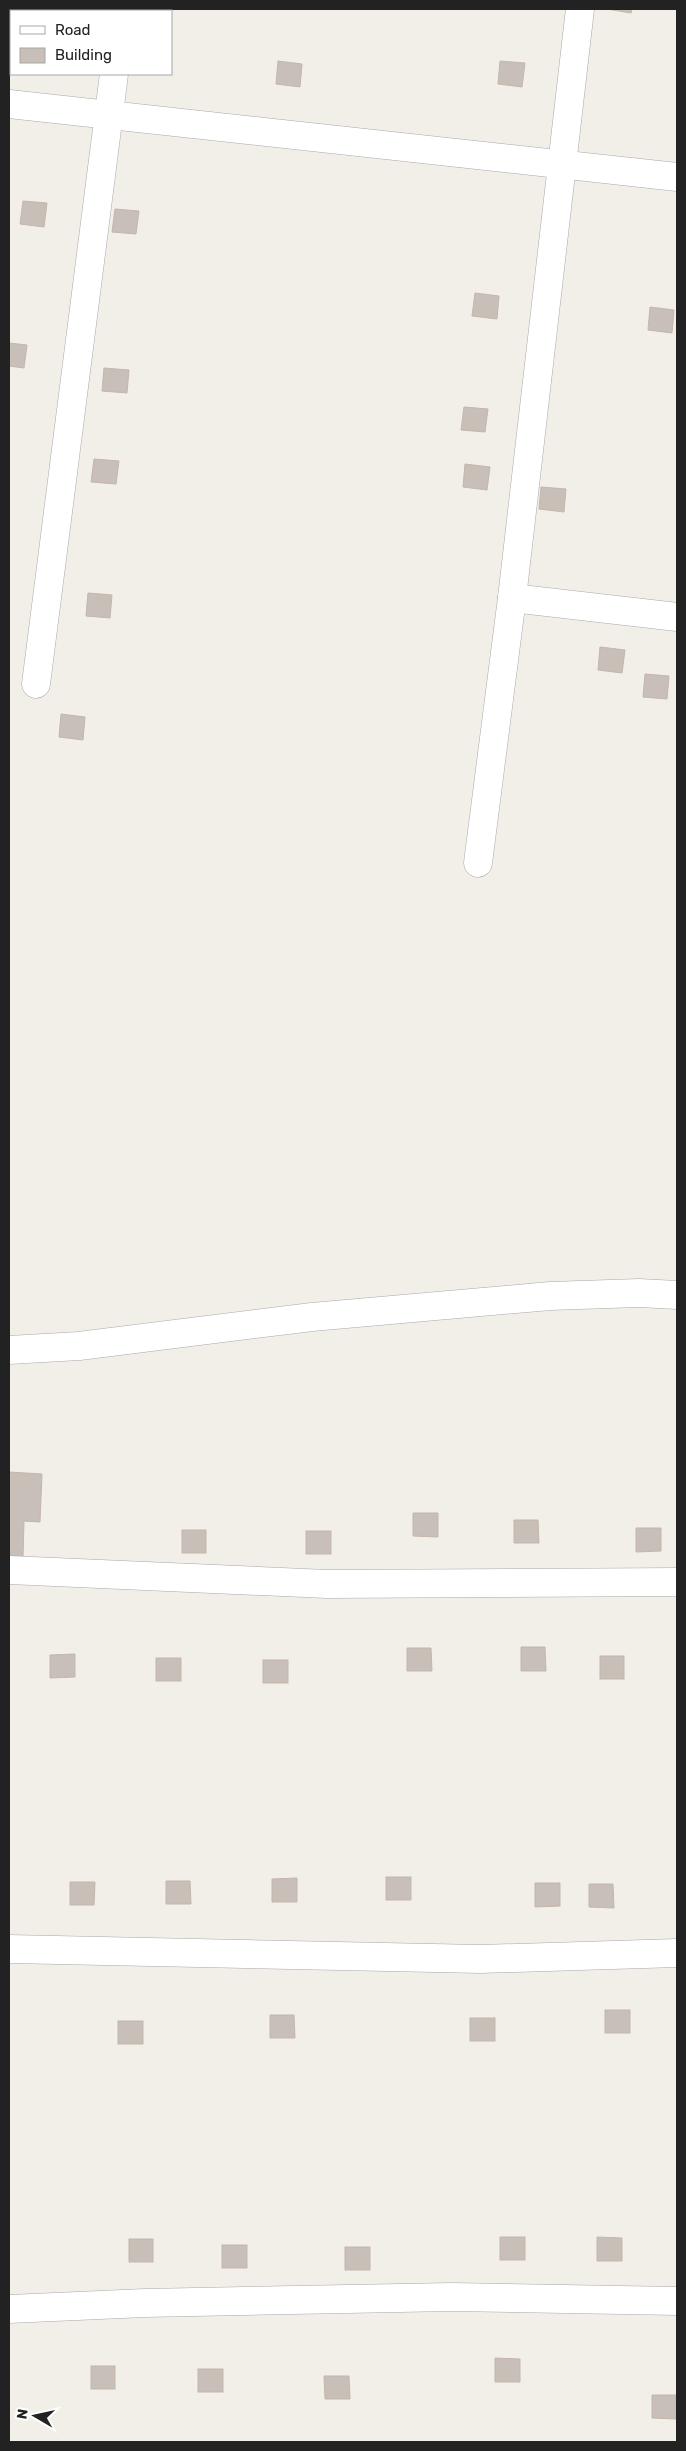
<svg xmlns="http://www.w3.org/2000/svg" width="686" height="2451" font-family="Rubik,sans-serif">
  <rect width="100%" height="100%" fill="#f2efe9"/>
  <g fill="#c7bfb8" stroke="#c4b6ab">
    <polygon points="57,9 81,9 81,11 56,11"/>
    <polygon points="607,9 632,9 631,13"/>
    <polygon points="278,61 302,64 300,87 276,84"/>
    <polygon points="500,61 525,63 522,87 498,84"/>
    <polygon points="23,201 47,203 44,227 20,224"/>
    <polygon points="115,209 139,211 136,234 112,232"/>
    <polygon points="475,293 499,296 497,319 472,316"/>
    <polygon points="650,307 674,310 672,333 648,330"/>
    <polygon points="9,343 27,345 24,368 9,366"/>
    <polygon points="104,368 129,370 127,393 102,391"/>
    <polygon points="464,407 488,409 485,432 461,430"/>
    <polygon points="94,459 119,461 116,484 91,482"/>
    <polygon points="465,464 490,467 487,490 463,487"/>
    <polygon points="541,487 566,489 564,512 539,509"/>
    <polygon points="88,593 112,595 110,618 86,616"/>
    <polygon points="600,647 625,650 622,673 598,670"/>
    <polygon points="645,674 669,676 667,699 643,697"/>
    <polygon points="61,714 85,717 83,740 59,737"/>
    <polygon points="9,1472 42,1474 40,1522 24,1521 23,1557 9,1557"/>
    <polygon points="413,1513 438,1513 438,1537 413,1536"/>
    <polygon points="514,1520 538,1520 539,1543 514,1543"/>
    <polygon points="636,1528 661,1528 661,1551 636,1552"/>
    <rect x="182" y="1530" width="24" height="23"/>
    <rect x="306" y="1531" width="25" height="23"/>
    <polygon points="521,1647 545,1647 546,1671 521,1671"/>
    <polygon points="407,1648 431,1648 432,1671 407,1671"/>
    <polygon points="75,1654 75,1677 50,1678 50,1655"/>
    <rect x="600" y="1656" width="24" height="23"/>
    <rect x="156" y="1658" width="25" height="23"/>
    <rect x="263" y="1660" width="25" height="23"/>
    <rect x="386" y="1877" width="25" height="23"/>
    <polygon points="297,1878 297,1902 272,1902 272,1879"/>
    <polygon points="166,1881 190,1881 191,1904 166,1904"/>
    <polygon points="70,1882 95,1882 94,1905 70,1905"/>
    <polygon points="535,1883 560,1883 560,1906 535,1907"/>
    <polygon points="589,1884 613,1884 614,1908 589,1907"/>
    <rect x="605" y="2010" width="25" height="23"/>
    <polygon points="270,2015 294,2015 295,2038 270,2038"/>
    <rect x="470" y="2018" width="25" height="23"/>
    <rect x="118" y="2021" width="25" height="23"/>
    <rect x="500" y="2237" width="25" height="23"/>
    <polygon points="597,2237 622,2238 622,2261 597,2261"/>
    <rect x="129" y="2239" width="24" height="23"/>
    <rect x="222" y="2245" width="25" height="23"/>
    <rect x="345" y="2247" width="25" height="23"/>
    <polygon points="495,2358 520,2359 520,2382 495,2382"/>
    <rect x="91" y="2366" width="24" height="23"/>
    <rect x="198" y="2369" width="25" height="23"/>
    <polygon points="324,2376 349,2376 350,2399 325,2399"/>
    <polygon points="652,2395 676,2395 676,2419 652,2418"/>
  </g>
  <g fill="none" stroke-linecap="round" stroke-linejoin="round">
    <g stroke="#a9a9a9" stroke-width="29">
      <g id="minor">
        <polyline points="121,11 121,9"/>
        <polyline points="9,104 677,177"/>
        <polyline points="512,598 677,617"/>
        <polyline points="36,684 114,74"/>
        <polyline points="478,863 512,598 580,9"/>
        <polyline points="9,1350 79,1346 312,1317 550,1296 639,1293 677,1295"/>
        <polyline points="9,1570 327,1584 677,1582"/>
        <polyline points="9,1949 481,1959 677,1953"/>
        <polyline points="9,2309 145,2303 452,2297 677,2301"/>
      </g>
    </g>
    <use href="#minor" stroke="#fff" stroke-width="28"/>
  </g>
  <rect width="686" height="2451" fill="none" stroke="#222222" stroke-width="20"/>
  <rect x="10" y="10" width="162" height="65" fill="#ffffff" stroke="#a7a7a7"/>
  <rect x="20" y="26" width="25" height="8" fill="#ffffff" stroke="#a7a7a7"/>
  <text x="55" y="35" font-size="15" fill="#222222">Road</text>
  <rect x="20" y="48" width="25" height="15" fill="#c7bfb8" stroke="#a7a7a7"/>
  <text x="55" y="60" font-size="15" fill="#222222">Building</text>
  <g transform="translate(35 2416) rotate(279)" stroke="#ffffff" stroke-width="4" paint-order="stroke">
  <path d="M0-4L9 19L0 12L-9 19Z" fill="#222222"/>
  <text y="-8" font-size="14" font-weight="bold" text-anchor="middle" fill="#222222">N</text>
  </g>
</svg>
